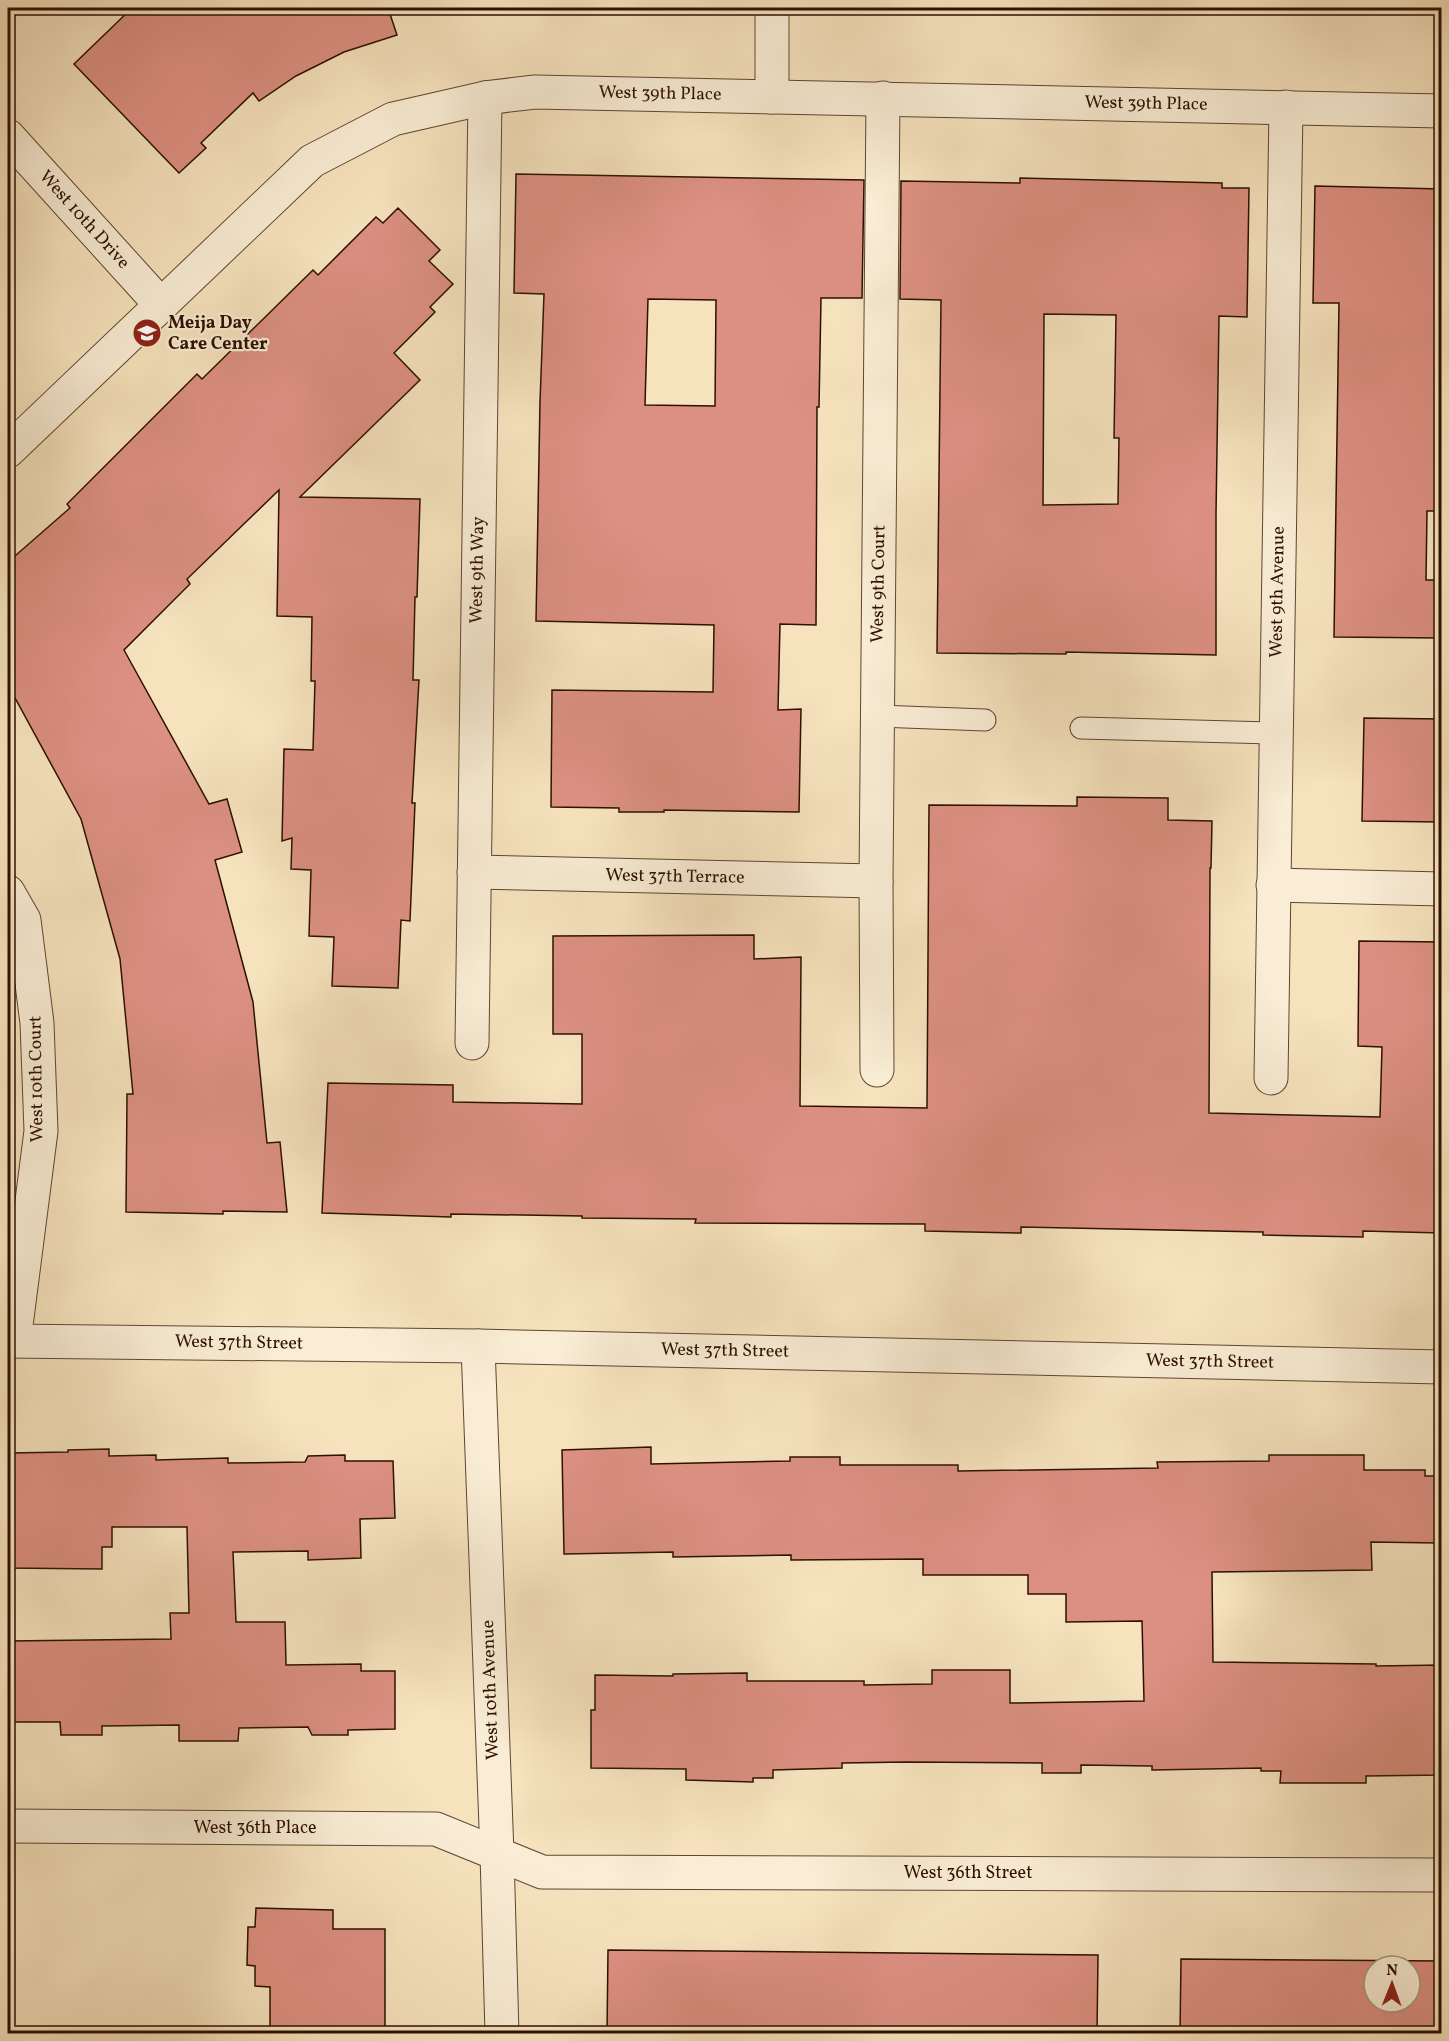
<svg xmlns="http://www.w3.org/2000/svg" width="1449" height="2041" font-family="Vollkorn,serif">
  <rect width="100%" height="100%" fill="#f6e3be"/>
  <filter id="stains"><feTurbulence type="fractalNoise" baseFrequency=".00333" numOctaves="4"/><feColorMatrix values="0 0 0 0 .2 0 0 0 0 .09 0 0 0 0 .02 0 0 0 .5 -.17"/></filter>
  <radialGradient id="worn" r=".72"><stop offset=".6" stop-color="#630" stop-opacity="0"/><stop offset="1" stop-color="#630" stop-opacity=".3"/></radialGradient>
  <g fill="#dc9082" stroke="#2d1001" stroke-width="1.5" fill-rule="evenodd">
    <polygon points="132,8 388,8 397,35 344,52 296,76 259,101 253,93 201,143 206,148 179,173 74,64"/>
    <path d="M 516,174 L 864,180 L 862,298 L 821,298 L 819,407 L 817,407 L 816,625 L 780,624 L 778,710 L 801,709 L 799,812 L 664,810 L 664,812 L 619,812 L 619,808 L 551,807 L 552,690 L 713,692 L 714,625 L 536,621 L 540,402 L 544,294 L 514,293 ZM 648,299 L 716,300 L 715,406 L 645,405 Z"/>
    <path d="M 1020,178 L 1222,183 L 1222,188 L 1249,188 L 1247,317 L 1219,316 L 1216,514 L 1216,655 L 1066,652 L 1066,654 L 937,653 L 941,300 L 900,299 L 901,181 L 1020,183 ZM 1044,314 L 1116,315 L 1114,438 L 1119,438 L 1118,504 L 1043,505 Z"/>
    <polygon points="1315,186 1442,189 1440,420 1437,420 1436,511 1427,511 1426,580 1442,580 1442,638 1334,637 1339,303 1313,303"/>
    <polygon points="398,208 440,250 429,261 453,284 430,307 435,312 394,353 420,380 300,497 420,499 417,597 415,597 413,680 419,680 412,803 415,803 410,921 401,920 398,988 332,986 334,937 309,936 311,870 291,869 292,838 282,841 284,749 313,750 315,681 311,681 312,617 277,616 279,490 187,579 190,584 124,650 209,804 227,799 242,852 215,860 253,1002 267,1143 280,1142 287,1212 223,1211 223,1214 126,1212 127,1094 133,1094 120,959 81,819 8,685 8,562 70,508 67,504 197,374 202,379 313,270 318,275 376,217 383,223"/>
    <polygon points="1364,718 1442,719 1442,822 1362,821"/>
    <polygon points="1077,797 1168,798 1168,820 1212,821 1211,868 1210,868 1209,1113 1380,1117 1382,1047 1358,1046 1359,941 1442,942 1442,1233 1363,1231 1363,1237 1263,1235 1263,1232 1021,1227 1021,1233 925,1231 925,1224 695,1223 696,1219 582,1218 582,1216 451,1214 451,1217 322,1213 328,1083 453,1085 453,1102 582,1104 582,1034 553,1034 553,936 754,935 754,959 801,957 800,1106 927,1108 929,805 1077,806"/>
    <polygon points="651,1447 651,1464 790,1461 790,1457 840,1457 840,1465 958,1465 958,1471 1158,1468 1157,1462 1269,1461 1269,1455 1364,1455 1364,1470 1425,1470 1425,1476 1442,1476 1442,1534 1438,1534 1438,1543 1371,1542 1372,1570 1212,1572 1213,1662 1376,1664 1376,1666 1442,1665 1442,1775 1366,1776 1366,1783 1280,1783 1281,1771 1261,1771 1261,1768 1152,1770 1152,1766 1081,1765 1081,1773 1042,1773 1042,1763 906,1762 842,1763 842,1768 773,1770 773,1778 753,1778 753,1782 686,1780 686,1769 591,1768 591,1710 595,1710 595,1675 673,1676 673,1674 747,1673 747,1681 864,1681 864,1685 932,1684 932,1670 1010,1670 1010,1703 1144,1701 1142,1621 1066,1622 1066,1594 1028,1594 1028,1575 923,1575 923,1559 791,1560 791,1555 673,1557 673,1552 564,1554 562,1450"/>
    <polygon points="109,1449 109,1456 156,1455 156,1460 228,1458 228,1463 305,1462 308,1456 345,1455 345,1461 393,1461 395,1518 360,1519 361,1558 308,1560 308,1551 233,1552 236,1622 285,1622 286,1665 361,1664 361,1671 395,1671 395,1729 348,1730 348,1735 312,1735 308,1727 239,1728 238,1741 179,1741 179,1725 102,1726 102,1735 61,1735 60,1722 8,1722 8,1641 171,1639 170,1613 189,1613 187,1527 112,1527 112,1547 102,1547 102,1569 8,1568 8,1453 68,1452 68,1450"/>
    <polygon points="256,1908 333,1910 333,1929 385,1929 385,2033 270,2034 270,1987 255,1986 255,1966 247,1965 248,1927 255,1927"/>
    <polygon points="608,1950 1098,1955 1097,2034 607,2034"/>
    <path d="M 1181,1959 L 1442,1961 L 1442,2034 L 1180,2034 ZM 1374,1966 L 1410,1966 L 1410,2002 L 1374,2002 Z"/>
  </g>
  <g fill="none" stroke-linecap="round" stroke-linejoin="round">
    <g stroke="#5f4530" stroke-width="23">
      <g id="service">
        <polyline points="878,716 985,720"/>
        <polyline points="1081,728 1275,733"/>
      </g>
    </g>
    <g stroke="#5f4530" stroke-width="35">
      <g id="minor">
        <polyline points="772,97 772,8"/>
        <polyline points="8,136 161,305"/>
        <polyline points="8,451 312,161 393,119 485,98 535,92 1442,111"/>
        <polyline points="474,872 876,881"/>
        <polyline points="1273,885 1442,889"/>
        <polyline points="8,892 24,920 37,1023 41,1131 14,1341"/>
        <polyline points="472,1043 485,98"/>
        <polyline points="877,1070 876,881 883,98"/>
        <polyline points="1271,1078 1286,107"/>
        <polyline points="478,1346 497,1854 502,2034"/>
        <polyline points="8,1826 436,1829 542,1872 1442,1875"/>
      </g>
    </g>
    <g stroke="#5f4530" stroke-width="35">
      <polyline id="tertiary" points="8,1341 478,1346 1442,1367"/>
    </g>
    <use href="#service" stroke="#f9edd5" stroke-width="21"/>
    <use href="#minor" stroke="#f9edd5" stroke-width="33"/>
    <use href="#tertiary" stroke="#f9edd5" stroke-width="33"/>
  </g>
  <defs>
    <g id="school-disc" transform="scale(1.5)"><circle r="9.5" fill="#8f2418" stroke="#f9edd5"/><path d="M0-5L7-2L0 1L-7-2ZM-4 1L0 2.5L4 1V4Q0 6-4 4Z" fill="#fff"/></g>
  </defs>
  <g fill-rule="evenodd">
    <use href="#school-disc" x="147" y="333"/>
  </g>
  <g text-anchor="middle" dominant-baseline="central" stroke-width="4.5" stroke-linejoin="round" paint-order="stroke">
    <g font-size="18" fill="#2d1001" stroke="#f9edd5">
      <text transform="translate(660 94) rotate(1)">West 39th Place</text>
      <text transform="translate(1146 104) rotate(1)">West 39th Place</text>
      <text transform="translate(84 220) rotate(48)">West 10th Drive</text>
      <text transform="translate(478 570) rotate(-89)">West 9th Way</text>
      <text transform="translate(879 584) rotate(-89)">West 9th Court</text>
      <text transform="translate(1278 592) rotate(-89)">West 9th Avenue</text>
      <text transform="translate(675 877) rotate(1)">West 37th Terrace</text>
      <text transform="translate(37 1079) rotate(-91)">West 10th Court</text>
      <text transform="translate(239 1343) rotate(1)">West 37th Street</text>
      <text transform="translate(725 1351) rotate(1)">West 37th Street</text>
      <text transform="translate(1210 1362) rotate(1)">West 37th Street</text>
      <text transform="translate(491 1690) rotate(-92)">West 10th Avenue</text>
      <text x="255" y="1828">West 36th Place</text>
      <text x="968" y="1873">West 36th Street</text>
    </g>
    <g font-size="18" font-weight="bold" fill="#2d1001" stroke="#f9edd5" text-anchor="start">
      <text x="168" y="323">Meija Day<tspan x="168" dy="21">Care Center</tspan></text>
    </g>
  </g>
  <rect width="1449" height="2041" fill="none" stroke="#f6e3be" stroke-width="30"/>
  <rect x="9" y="9" width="1431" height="2023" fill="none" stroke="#2d1001" stroke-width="3"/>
  <rect x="15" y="15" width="1419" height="2011" fill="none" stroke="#2d1001" stroke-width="1.5"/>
  <g transform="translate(1392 1984) rotate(1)"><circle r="28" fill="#f9edd5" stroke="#a79580" stroke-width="1.5"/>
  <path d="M0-4.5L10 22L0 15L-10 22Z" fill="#8f2418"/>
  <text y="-9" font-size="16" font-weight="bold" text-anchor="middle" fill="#2d1001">N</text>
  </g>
  <rect width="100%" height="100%" filter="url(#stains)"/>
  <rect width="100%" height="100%" fill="url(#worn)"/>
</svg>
